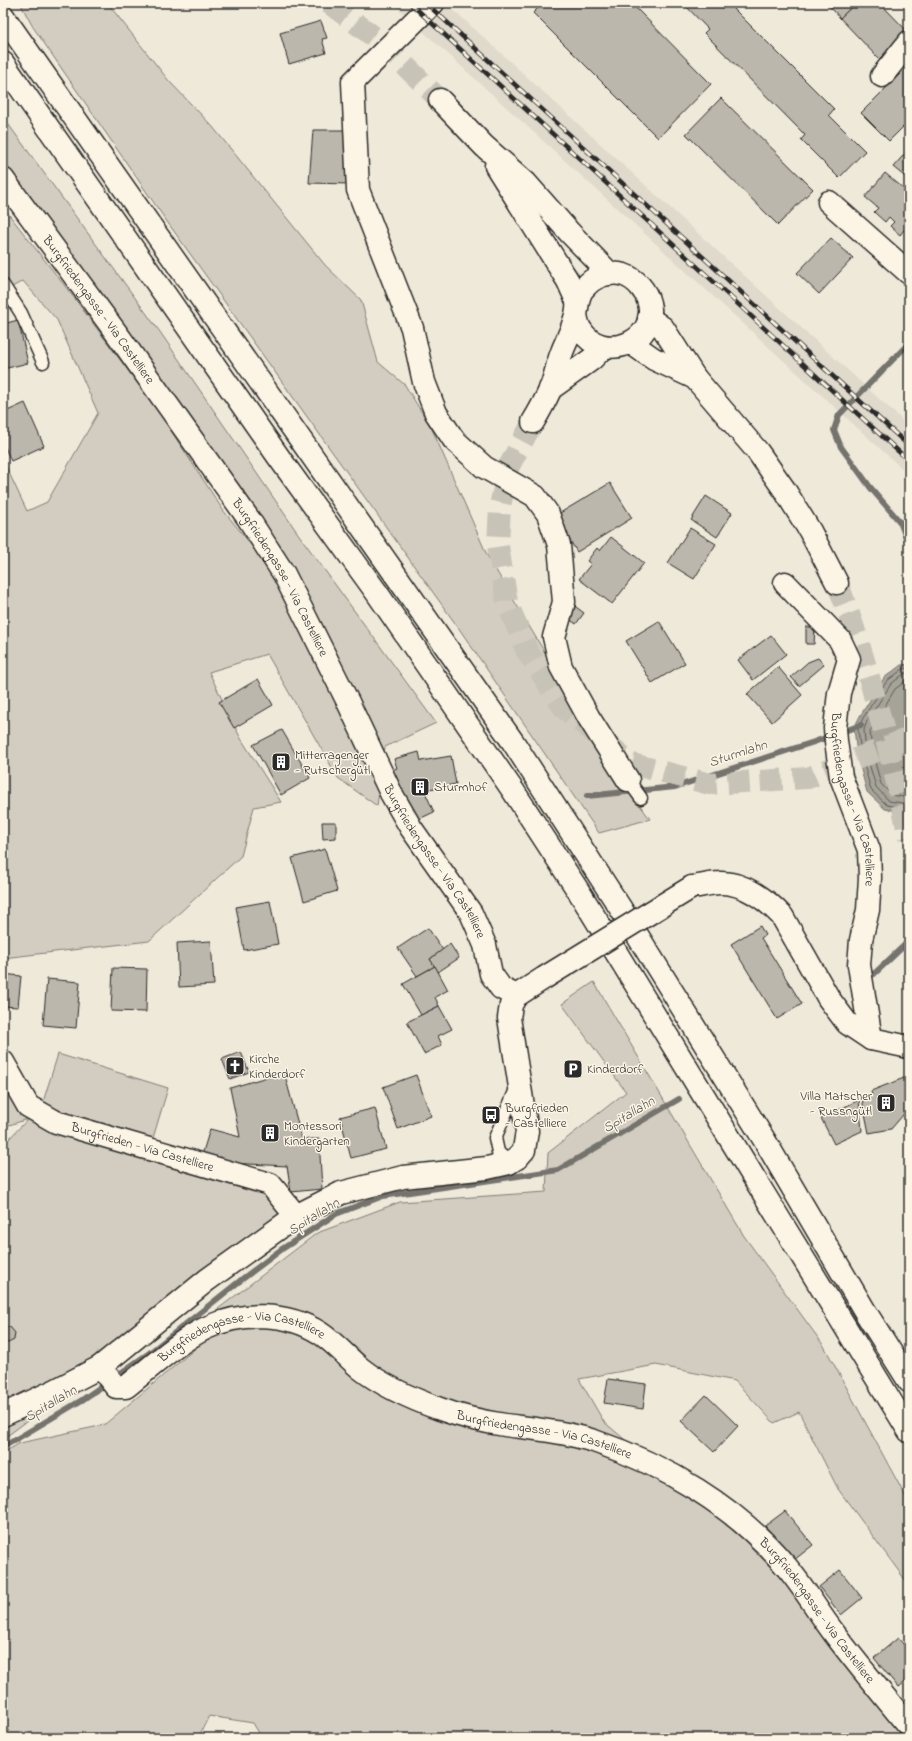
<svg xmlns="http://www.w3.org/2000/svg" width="912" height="1741" font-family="'Indie Flower',sans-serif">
  <rect width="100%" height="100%" fill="#efe9da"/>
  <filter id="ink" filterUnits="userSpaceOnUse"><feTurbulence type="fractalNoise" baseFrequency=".025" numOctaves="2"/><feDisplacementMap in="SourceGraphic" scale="8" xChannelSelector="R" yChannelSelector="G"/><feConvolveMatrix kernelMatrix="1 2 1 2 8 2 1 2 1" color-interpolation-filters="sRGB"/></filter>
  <g filter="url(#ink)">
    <polygon fill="#e0dacc" points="392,3 446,3 909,426 909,475"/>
    <g fill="#d2cdc0" stroke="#7e7c76">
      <polygon points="20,3 102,3 109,5 169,81 212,126 325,265 361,300 378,362 405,385 432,429 487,555 615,771 650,819 599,833 460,630 163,216 33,27"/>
      <polygon points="3,117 160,332 299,535 436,723 385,747 377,806 338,778 267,654 209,672 240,737 281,802 254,807 241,856 149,941 3,958 3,460 27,511 47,502 98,413 57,320 23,281 3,292 3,207 75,299 158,411 223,510 279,579 305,588 275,542 3,172"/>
      <polygon points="594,982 744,1236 824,1346 909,1503 909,1585 838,1489 799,1412 774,1423 735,1381 656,1365 579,1379 604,1422 743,1539 909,1710 909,1738 262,1738 253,1723 209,1716 198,1738 3,1738 3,1453 20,1443 104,1425 227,1322 218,1309 317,1233 400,1202 546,1192 548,1153 626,1092 562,1004"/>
      <polygon points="58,1054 168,1088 153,1138 42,1105"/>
      <polygon points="3,1079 29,1118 266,1190 296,1216 100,1367 3,1439 3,1145 28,1119 3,1127"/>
    </g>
    <polygon fill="#a6a399" stroke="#75736d" points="909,664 909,813 885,809 867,792 857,755 854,728 860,716 884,678 901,665"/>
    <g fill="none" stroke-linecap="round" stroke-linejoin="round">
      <g stroke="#5c5b57" stroke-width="1">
        <polyline points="909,668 903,669 887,681 863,718 858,729 861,754 871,790 887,805 909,809"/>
        <polyline points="909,673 905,673 891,684 867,721 864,730 866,753 876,787 889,801 909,804"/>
        <polyline points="909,679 895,689 870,731 872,752 881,784 892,795 909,798"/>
      </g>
      <g stroke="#75736d" stroke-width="6">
        <polyline points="909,343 839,415 834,430 841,447 870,487 900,522 909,545"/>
        <polyline points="587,796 675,787 814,742 861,725"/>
        <polyline points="874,974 909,941"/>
        <polyline points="3,1447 82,1400 148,1354 241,1280 282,1249 336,1214 383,1196 558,1170 679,1099"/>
      </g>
    </g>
    <g fill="#bcb7ac" stroke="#2b2b2b">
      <polygon points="543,3 631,3 711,84 658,138 533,13"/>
      <polygon points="683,3 737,3 734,9 834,109 829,115 865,151 839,178 801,140 805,135 704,33 708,29"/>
      <polygon points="827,3 856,3 840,18"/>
      <polygon points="856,3 880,3 908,32 879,59 840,18"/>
      <polygon points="321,21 327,38 322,39 326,53 289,64 280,33"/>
      <polygon points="909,65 909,121 889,141 861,113"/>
      <polygon points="721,98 813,189 778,225 686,134"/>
      <polygon points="313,130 350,130 349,184 309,183"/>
      <polygon points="909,149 909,180 893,167"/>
      <polygon points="885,173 909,193 909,234 904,230 900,235 890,226 894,222 889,217 885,222 874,212 878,208 865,197"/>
      <polygon points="831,238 853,258 819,294 797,273"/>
      <polygon points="18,320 28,363 3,369 3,324"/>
      <polygon points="25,403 44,446 11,461 3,443 3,413"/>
      <polygon points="610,483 632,518 577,552 555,516"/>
      <polygon points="706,496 732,513 717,537 691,520"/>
      <polygon points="690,528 716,544 694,579 668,563"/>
      <polygon points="611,537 644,563 612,604 579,579 591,564 587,561 597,548 600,551"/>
      <polygon points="572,604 584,613 576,624 564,615"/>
      <polygon points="659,621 685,663 652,683 626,641"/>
      <polygon points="806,627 815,627 814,644 806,644"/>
      <polygon points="771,635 786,654 753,680 738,660"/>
      <polygon points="818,658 824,665 799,686 791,677 808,662"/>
      <polygon points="778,667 802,695 772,722 747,694"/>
      <polygon points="258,679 273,705 234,728 219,702"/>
      <polygon points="282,730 310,778 281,795 253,745"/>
      <polygon points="419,752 421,761 451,756 456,784 424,790 434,812 417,820 392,770 397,768 394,759"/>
      <polygon points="322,822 336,822 336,838 323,839"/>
      <polygon points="325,849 337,891 304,901 292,858"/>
      <polygon points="270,901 278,944 244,950 236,907"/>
      <polygon points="760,926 765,935 761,938 802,1004 777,1019 731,944"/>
      <polygon points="428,928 443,950 430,959 435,966 417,976 398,948"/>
      <polygon points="211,941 214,985 179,987 177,943"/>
      <polygon points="450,944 459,958 438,972 430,959"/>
      <polygon points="435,966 448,990 435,997 439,1006 421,1015 403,984"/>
      <polygon points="113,968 147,969 146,1012 111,1011"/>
      <polygon points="3,974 21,976 18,1007 3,1006"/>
      <polygon points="47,979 80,982 76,1028 43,1025"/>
      <polygon points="439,1006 452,1029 438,1036 442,1045 424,1054 407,1022"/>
      <polygon points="241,1052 249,1072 230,1079 222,1059"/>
      <polygon points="284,1072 302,1139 319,1139 322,1189 291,1192 287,1166 229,1163 202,1155 210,1129 240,1137 230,1088"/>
      <polygon points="416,1075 431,1116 398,1129 383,1087"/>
      <polygon points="909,1076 909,1108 891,1129 869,1133 862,1099 872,1095 871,1091"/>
      <polygon points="859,1100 862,1131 834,1144 821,1118"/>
      <polygon points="375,1108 386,1149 351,1158 340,1117"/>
      <polygon points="6,1327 10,1327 15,1333 14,1340 8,1343 3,1342 3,1328"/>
      <polygon points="608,1379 646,1384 643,1409 604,1403"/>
      <polygon points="706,1395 738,1426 714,1452 681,1421"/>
      <polygon points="785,1511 813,1545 794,1560 765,1526"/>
      <polygon points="840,1570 862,1598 841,1615 819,1587"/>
      <polygon points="898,1638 909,1651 908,1663 909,1678 898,1687 874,1658"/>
    </g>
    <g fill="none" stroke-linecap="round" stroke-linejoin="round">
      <g stroke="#c8c3b7" stroke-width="22" stroke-dasharray="22 11" stroke-linecap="butt">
        <polyline points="329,3 381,42 440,100"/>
        <polyline points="533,422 509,466 500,506 498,546 507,602 527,651 564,708 632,764 710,784 808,778 909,738"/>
        <path d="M 837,583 C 851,616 861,650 871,684 C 885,735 899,786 909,838"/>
      </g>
      <g stroke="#2b2b2b" stroke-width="15">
        <g id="lane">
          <polyline points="3,285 21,313 43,362"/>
          <polyline points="628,780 641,798"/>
          <polyline points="509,1163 498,1152 495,1138 517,1087"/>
        </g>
      </g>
      <g stroke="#2b2b2b" stroke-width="25">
        <g id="street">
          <polyline points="433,3 353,82 358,190 412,328 424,382 436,413 454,440 484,467 535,496 548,514 559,545 564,602 554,637 561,667 589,718 628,780"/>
          <polyline points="882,76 909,42"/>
          <path id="s1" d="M 3,179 L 120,338 L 248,518 L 284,574 L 348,702 L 391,793 L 411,828 L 471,913 L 485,945 L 491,974 L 501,988 L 516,996"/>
          <polyline points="829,202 909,273"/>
          <path id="s2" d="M 785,583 L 840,640 L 849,659 L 839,693 L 835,728 L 836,741 L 841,777 L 869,850 L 870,878 L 868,910 L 861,940 L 859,965 L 871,1039"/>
          <path d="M 692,887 C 701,886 711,883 720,883 C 743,882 767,900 782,916 L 829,999 L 847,1023 L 871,1039 L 909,1047"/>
          <path id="s3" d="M 3,1062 L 28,1106 L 56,1122 L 270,1184 L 296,1216"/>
          <path id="s4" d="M 100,1367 L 116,1387 L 126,1387 C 150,1368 179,1341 206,1328 C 242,1311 287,1312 320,1333 C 335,1343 347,1357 360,1368 C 383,1386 412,1399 440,1409 C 459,1416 485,1422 505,1425 C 535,1429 565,1432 594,1441 C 665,1465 735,1506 784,1564 C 803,1585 817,1611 834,1633 C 857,1664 882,1693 906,1723"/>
          <polyline points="3,1415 54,1391 100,1367 207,1280 296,1216 341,1193 403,1177 487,1168 509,1163 517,1158 524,1150 527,1131 509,1018 511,1005 516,996 544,978"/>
        </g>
      </g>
      <g stroke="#2b2b2b" stroke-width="25">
        <g id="primary">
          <polyline points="440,100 484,146 526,183 570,233 610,274"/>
          <polyline points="496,166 568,281 577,301"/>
          <polyline points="649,318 663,328 695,378 758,452 784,489 810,531 837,583"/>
          <polyline points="631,343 654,359 695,378"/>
          <polyline points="550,389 592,359 604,347"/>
          <path d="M 533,422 C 539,412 545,401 550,390 C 555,378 557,364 562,352 C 564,346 567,341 569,335 C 572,329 574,322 576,315 C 578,305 577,294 585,287 C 594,276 610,271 624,275 C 636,279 646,291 649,303 C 659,342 602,364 581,330 C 578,326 577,320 576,315"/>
        </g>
      </g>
      <g stroke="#2b2b2b" stroke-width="25">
        <g id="highway">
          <polyline points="3,16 513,742 621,909 765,1141 866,1313 909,1381"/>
          <polyline points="3,63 280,459 377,593 514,792 581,895 909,1431"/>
        </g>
      </g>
      <use href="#lane" stroke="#fcf5e5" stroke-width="12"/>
      <use href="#street" stroke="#fcf5e5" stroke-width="22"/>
      <use href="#primary" stroke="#fcf5e5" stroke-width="22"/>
      <use href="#highway" stroke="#fcf5e5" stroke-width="22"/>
      <g stroke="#2b2b2b" stroke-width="4.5">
        <g id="rail">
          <polyline points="410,3 909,461"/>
          <polyline points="426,3 909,446"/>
        </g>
      </g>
      <use href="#rail" stroke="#fcf5e5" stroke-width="3" stroke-dasharray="9" stroke-linecap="butt"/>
      <g stroke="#2b2b2b" stroke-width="25" stroke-linecap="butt">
        <polyline id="street-bridge" points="544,978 692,887"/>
      </g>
      <use href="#street-bridge" stroke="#fcf5e5" stroke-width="22"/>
    </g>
  </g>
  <defs>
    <g id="building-square" transform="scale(1)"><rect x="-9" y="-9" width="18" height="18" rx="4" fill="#2b2b2b" stroke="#fcf5e5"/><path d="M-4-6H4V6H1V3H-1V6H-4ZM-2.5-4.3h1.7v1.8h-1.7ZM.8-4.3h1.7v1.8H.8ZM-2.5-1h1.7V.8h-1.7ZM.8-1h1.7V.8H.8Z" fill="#fff"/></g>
    <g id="church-square" transform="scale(1)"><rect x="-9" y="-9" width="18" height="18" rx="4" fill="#2b2b2b" stroke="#fcf5e5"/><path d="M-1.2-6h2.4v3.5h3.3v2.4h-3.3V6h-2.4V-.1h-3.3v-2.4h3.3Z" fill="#fff"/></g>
    <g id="parking-square" transform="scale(1)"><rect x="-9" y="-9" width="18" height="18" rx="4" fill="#2b2b2b" stroke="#fcf5e5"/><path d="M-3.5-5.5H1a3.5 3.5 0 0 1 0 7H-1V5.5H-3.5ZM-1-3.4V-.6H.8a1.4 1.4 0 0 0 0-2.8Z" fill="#fff"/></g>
    <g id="bus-square" transform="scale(1)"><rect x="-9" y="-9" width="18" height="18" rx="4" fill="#2b2b2b" stroke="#fcf5e5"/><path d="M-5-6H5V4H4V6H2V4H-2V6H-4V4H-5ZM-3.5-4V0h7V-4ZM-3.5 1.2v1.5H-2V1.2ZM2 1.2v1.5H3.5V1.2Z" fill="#fff"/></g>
  </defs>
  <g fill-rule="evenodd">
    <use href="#building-square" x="281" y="762"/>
    <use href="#building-square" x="420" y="787"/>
    <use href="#church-square" x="235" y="1066"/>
    <use href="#parking-square" x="573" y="1069"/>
    <use href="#building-square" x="886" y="1103"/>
    <use href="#bus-square" x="491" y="1115"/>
    <use href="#building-square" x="270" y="1133"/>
  </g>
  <g text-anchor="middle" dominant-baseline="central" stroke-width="3" stroke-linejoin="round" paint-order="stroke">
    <g font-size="13" fill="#2b2b2b" stroke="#fcf5e5">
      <text stroke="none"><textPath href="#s1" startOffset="162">Burgfriedengasse - Via Castelliere</textPath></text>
      <text stroke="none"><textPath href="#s1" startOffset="486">Burgfriedengasse - Via Castelliere</textPath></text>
      <text stroke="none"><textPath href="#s2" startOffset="245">Burgfriedengasse - Via Castelliere</textPath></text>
      <text stroke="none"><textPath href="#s1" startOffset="810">Burgfriedengasse - Via Castelliere</textPath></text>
      <text stroke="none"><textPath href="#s3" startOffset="173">Burgfrieden - Via Castelliere</textPath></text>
      <text stroke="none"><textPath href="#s4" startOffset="169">Burgfriedengasse - Via Castelliere</textPath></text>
      <text stroke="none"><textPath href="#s4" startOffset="505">Burgfriedengasse - Via Castelliere</textPath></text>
      <text stroke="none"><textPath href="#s4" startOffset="841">Burgfriedengasse - Via Castelliere</textPath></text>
    </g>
    <g font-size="13" fill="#2b2b2b" stroke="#fcf5e5" text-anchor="start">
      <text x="295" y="755">Mitterragenger<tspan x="295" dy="15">- Rutschergütl</tspan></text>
      <text x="434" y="787">Sturmhof</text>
      <text x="249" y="1059">Kirche<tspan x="249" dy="15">Kinderdorf</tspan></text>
      <text x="587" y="1069">Kinderdorf</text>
      <text x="872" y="1096" text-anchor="end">Villa Matscher<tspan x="872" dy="15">- Russngütl</tspan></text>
      <text x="505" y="1108">Burgfrieden<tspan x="505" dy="15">- Castelliere</tspan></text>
      <text x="284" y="1126">Montessori<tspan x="284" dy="15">Kindergarten</tspan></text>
    </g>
    <g font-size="14" font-style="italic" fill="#565552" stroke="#fcf5e5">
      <text transform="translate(738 754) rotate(-18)">Sturmlahn</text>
      <text transform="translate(629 1115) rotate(-31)">Spitallahn</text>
      <text transform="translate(314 1217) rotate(-32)">Spitallahn</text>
      <text transform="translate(51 1404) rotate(-31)">Spitallahn</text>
    </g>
  </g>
  <rect width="912" height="1741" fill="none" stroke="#fcf5e5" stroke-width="16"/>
  <rect x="8" y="8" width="896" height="1725" fill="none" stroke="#2b2b2b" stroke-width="1.5" filter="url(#ink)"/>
</svg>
